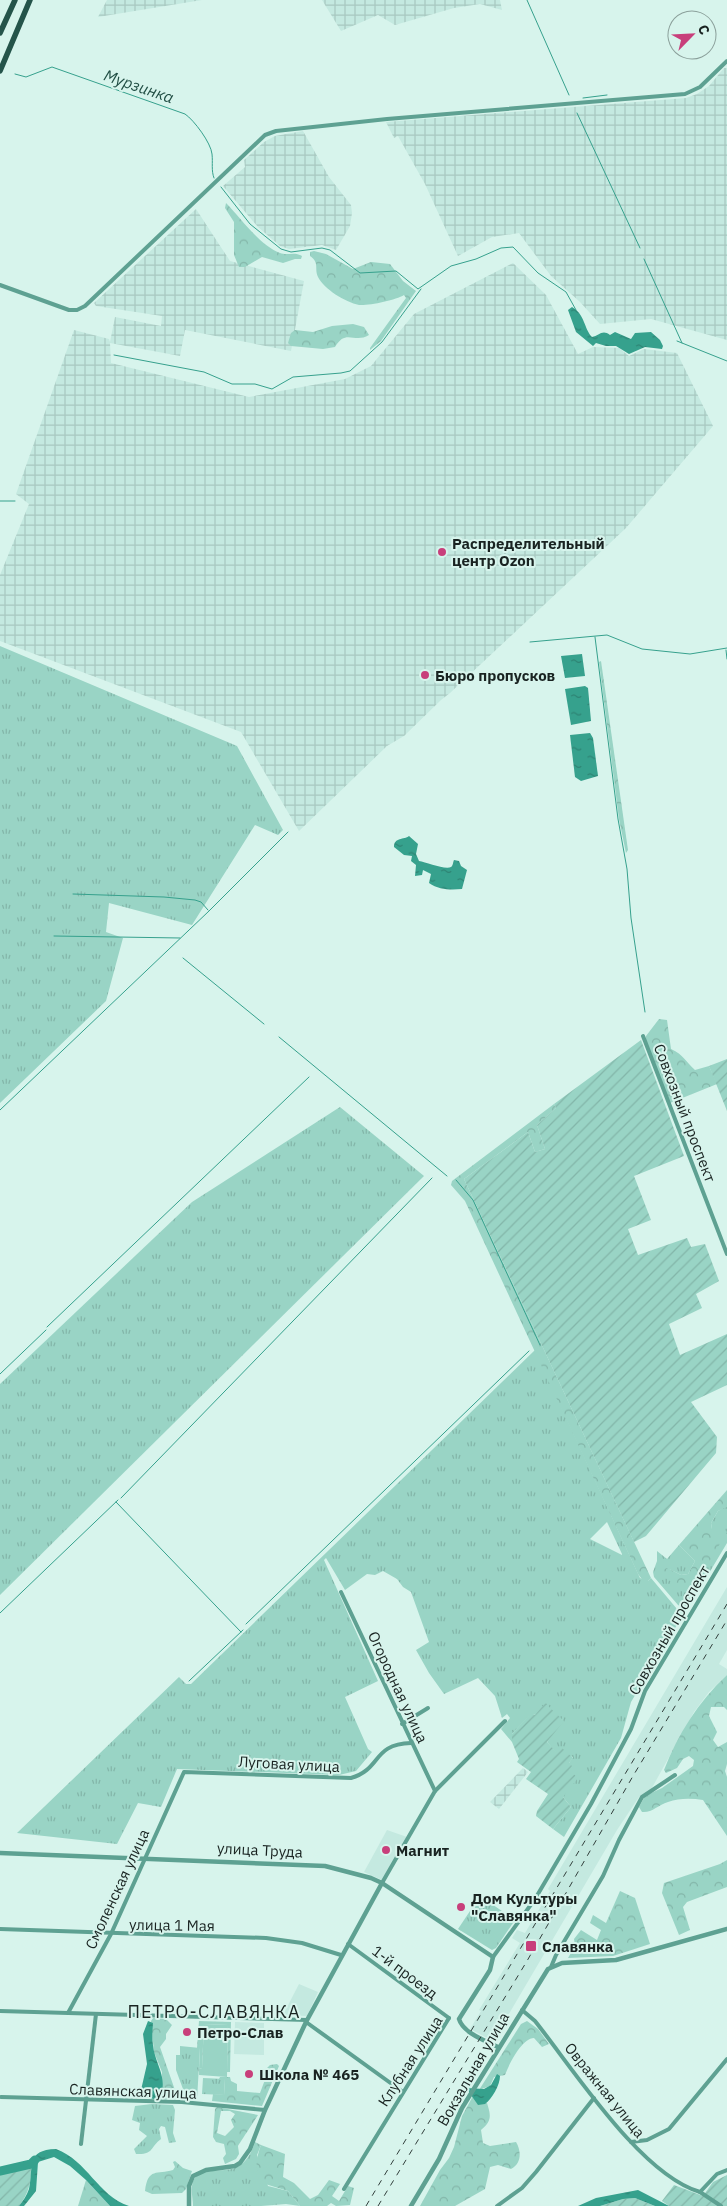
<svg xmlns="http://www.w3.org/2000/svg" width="727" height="2206" font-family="'IBM Plex Sans',sans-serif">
  <defs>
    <pattern id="industrial-grid" width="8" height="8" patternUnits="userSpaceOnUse" patternTransform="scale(1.25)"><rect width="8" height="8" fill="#c4e9e0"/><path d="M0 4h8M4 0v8" fill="none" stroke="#a8c8c0"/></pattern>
    <pattern id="grass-tufts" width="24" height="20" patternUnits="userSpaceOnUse" patternTransform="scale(1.25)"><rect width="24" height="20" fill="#99d4c5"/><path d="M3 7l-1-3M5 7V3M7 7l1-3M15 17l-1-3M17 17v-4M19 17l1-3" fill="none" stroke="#83b6a9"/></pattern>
    <pattern id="forest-crowns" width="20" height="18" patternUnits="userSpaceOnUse" patternTransform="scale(1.25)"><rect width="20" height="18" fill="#99d4c5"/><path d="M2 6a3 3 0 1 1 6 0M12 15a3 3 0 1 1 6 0" fill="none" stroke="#83b6a9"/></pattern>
    <pattern id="garden-furrows" width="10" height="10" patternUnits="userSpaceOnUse" patternTransform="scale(1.25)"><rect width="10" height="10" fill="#99d4c5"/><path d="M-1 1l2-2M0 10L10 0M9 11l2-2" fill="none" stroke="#83b6a9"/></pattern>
    <pattern id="water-ripples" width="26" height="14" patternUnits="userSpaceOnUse" patternTransform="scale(1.25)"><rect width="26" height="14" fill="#36a18d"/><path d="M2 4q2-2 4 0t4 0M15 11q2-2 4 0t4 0" fill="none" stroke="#2d8373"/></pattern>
  </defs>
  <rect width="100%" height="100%" fill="#d7f4ec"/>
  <g fill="#c4e9e0">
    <polygon points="727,1587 727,1650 719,1664 727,1669 727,1675 709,1692 694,1712 653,1786 648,1793 639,1797 617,1830 493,2041 470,2029 481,2011 479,2010 520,1943 512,1938 517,1930 525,1933 550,1891 548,1889"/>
    <polygon points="387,1830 407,1837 382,1880 364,1872"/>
    <polygon points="299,1984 318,1992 307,2016 283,2015"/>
    <polygon points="235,2022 264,2023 264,2055 234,2054"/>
  </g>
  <g fill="url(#industrial-grid)">
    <polygon points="107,0 202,0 98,17"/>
    <polygon points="322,0 500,0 502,10 480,4 454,8 395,25 378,15 341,31"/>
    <polygon points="724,68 727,68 727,340 651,319 600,324 580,302 551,276 519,233 492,237 458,256 425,184 398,136 394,138 386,122 686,98 697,94 709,86"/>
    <polygon points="303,131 329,177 351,205 352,213 350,226 336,250 322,245 289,249 280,246 258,227 223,186 245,167 244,160 264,142 275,136"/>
    <polygon points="196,209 230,261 304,281 291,351 185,330 180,356 110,343 111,363 249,397 345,379 371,366 414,314 513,263 546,295 578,354 593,347 619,348 629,356 644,349 677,353 713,426 626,528 450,693 441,700 404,736 387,746 299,831 241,732 0,641 0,575 29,504 16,494 74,330 109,339 110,342 115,317 161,326 162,316 96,306 94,303"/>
    <polygon points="523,1768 528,1772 499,1809 490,1802"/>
  </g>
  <g fill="url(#grass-tufts)" fill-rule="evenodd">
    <polygon points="0,646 237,746 283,830 278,835 255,825 192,925 109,903 106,932 123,938 106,1001 0,1103"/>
    <polygon points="340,1107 424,1176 0,1595 0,1384 192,1202"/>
    <path d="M 535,1350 L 640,1578 L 648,1581 L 651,1578 L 677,1609 L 684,1613 L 631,1702 L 621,1738 L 564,1837 L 553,1829 L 571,1807 L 563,1797 L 569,1763 L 573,1757 L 557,1754 L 547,1742 L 563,1720 L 531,1714 L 512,1734 L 512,1742 L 501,1729 L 510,1718 L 507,1714 L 502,1718 L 495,1696 L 478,1678 L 444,1694 L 429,1673 L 416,1650 L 429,1642 L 411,1592 L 403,1587 L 397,1579 L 383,1571 L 375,1575 L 367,1574 L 345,1590 L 326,1558 L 324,1560 L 378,1681 L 345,1697 L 368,1749 L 372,1752 L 356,1771 L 339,1775 L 177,1769 L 161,1807 L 138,1803 L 117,1844 L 17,1833 L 179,1677 L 186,1684 L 191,1684 ZM 607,1522 L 622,1554 L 622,1555 L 590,1539 Z"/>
    <polygon points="725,1507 727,1507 727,1543 687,1610 678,1605 654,1577 653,1572 657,1561 657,1551 667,1559 679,1545 695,1561 688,1574 681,1575 667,1568 696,1584 712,1529 711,1523 718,1511"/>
    <polygon points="480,1896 515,1920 496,1948 492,1950 458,1929"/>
    <polygon points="180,2046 200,2048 197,2100 187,2100 176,2070 176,2055 180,2055"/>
    <polygon points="203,2078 225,2079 224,2095 202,2094"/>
    <path d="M 152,2104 L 173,2105 L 175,2110 L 173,2133 L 176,2142 L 169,2143 L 165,2127 L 161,2126 L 159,2129 L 161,2139 C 150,2147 154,2155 136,2154 L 134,2149 L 147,2136 L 139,2130 L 140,2123 L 132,2120 L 135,2106 Z"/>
    <path d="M 255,2142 L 261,2145 L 257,2155 L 268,2186 L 288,2191 L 300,2206 L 286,2204 L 261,2206 L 193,2206 C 193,2200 191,2192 192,2186 C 194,2165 224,2174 237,2167 C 246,2163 252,2152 255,2142 Z"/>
  </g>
  <g fill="url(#forest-crowns)" fill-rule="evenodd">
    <path d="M 226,203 C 241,218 259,245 280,253 C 288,256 294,251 302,256 L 301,259 L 295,259 L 283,263 L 262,257 L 245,267 L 239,267 L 234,255 L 234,222 L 225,208 Z"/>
    <path d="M 314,251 L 326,254 L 353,269 L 371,262 L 390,264 L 403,281 L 416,291 L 381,341 L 370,350 L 370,348 L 406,298 L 404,295 C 396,300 368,306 359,305 C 345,302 324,289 318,277 C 314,268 320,263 310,256 L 310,252 Z"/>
    <path d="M 353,324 L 364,327 L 369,335 C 354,344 346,328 335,347 L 323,349 L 291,346 L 288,343 L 291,333 L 295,330 L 313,332 L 332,326 Z"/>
    <polygon points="601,661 628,850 626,853 619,819 599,662"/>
    <path d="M 659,1019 L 667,1020 L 671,1049 C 684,1055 685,1061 695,1070 L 709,1066 L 717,1084 L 670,1103 L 646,1041 L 646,1036 Z"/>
    <polygon points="554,1104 556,1108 537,1125 545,1149 535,1152 528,1132 464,1179 651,1578 648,1581 644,1582 638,1574 465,1201 451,1185 452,1181"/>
    <path d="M 727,1490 L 727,1507 L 718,1511 L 711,1523 L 712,1529 L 723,1528 L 727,1532 L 696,1584 C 682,1584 666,1586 662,1570 L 667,1568 L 681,1575 L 688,1574 L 695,1561 L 679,1545 Z"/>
    <path d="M 727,1675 L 727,1710 L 724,1707 L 711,1707 L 709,1716 L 717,1732 L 713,1740 L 718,1747 L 727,1742 L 727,1764 L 725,1771 L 727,1777 L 727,1836 L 703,1800 C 691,1798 679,1798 668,1802 C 658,1805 652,1813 642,1812 L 639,1807 L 644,1798 L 649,1794 L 662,1788 L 693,1766 L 694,1760 L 689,1756 L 683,1759 L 677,1768 L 666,1773 L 664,1770 C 678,1734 698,1702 727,1675 Z"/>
    <polygon points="727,1860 727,1887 687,1902 683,1907 690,1930 679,1935 662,1893 664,1883 720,1864"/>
    <polygon points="620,1891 635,1898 650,1944 613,1956 568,1958 575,1946 574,1939 581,1930 597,1940 601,1930 590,1923 593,1915 606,1923"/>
    <polygon points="153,2018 166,2019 172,2025 166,2034 166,2039 160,2047 177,2096 175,2099 154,2099 160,2097 162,2090 162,2072 154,2052 151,2021"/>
    <polygon points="199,2021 231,2022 230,2072 227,2072 228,2025 204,2024 202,2068 199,2069 200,2048 197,2048"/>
    <path d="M 527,2021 L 538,2029 L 549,2044 L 542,2047 L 534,2038 C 522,2038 509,2064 505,2075 L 494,2077 L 490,2086 L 479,2090 L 521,2024 Z"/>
    <polygon points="277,2064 279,2066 262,2106 212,2101 213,2094 224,2095 225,2079 219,2079 220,2077 230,2077 231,2081 237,2084 237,2091 260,2093 266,2077 267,2068 270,2065"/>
    <path d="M 473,2096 L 477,2103 L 487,2103 C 491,2116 492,2121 481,2130 L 483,2143 L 490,2146 L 516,2142 C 522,2152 521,2164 511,2169 L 498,2165 L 490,2167 L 485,2189 L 455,2206 L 420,2206 L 440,2170 L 449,2158 L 454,2147 L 462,2116 Z"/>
    <path d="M 217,2107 L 258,2115 C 255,2120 239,2144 238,2146 C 238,2147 239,2152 239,2154 L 236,2159 L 225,2164 L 223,2158 L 226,2154 L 224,2144 L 216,2142 L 213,2137 L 215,2109 ZM 221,2111 L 230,2111 L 235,2114 L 231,2120 L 234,2127 L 225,2136 L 217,2133 Z"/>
    <path d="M 261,2145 L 285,2154 L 283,2177 L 294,2183 L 310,2199 L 318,2195 L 329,2180 L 340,2184 L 332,2196 L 339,2201 L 348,2186 L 354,2188 L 350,2205 L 336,2206 L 331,2203 L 327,2206 L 300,2206 L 288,2191 L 262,2183 C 254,2169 256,2159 261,2145 Z"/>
    <path d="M 175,2161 L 183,2168 L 192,2171 L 186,2189 L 182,2193 L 152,2194 L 145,2191 C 148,2167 157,2175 173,2170 L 175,2167 L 173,2162 Z"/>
    <polygon points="86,2180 110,2206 78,2206"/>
  </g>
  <g fill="url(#garden-furrows)">
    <polygon points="641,1040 684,1156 634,1176 651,1220 628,1229 638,1255 687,1238 691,1247 705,1244 719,1281 696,1294 702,1308 669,1324 680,1355 727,1334 727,1385 691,1402 717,1437 716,1453 646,1536 634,1542 464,1179 528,1132 535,1152 545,1149 537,1125 556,1108 554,1104"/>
    <polygon points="727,1059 727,1111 709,1066"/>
    <polygon points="545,1703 564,1721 547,1742 557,1753 562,1748 573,1758 569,1763 572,1766 569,1770 578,1778 563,1797 571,1807 553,1829 536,1816 537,1811 548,1794 526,1779 531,1772 517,1762 519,1759 512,1742 512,1734 531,1713 535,1715"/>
    <path d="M 31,2164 C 32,2180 29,2193 19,2206 L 0,2206 L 0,2171 Z"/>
    <polygon points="727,2175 727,2206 669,2206 662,2201 674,2185 703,2196 713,2182"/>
    <polygon points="635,2198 655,2206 600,2206 623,2199"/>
  </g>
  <polygon fill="#99d4c5" points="204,2024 228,2025 227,2077 199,2075 199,2069 202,2068"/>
  <g fill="url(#water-ripples)">
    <path d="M 572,307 C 585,314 584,329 592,337 C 599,336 602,329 610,335 L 615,332 L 631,339 L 635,333 L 651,332 L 660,340 L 663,346 L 662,349 L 645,347 L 629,354 L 616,346 L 606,346 L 596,343 L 593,346 L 576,332 L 568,310 Z"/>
    <polygon points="582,654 585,676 565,678 561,656"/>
    <polygon points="585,686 588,688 591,721 571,725 565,689"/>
    <polygon points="590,733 593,738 598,776 581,781 575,777 570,735"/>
    <path d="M 409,836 L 418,844 L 416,854 L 419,861 C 426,862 445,870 451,867 C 453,866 453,862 454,860 L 459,861 L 461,866 L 467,870 L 462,889 C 451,890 439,890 429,883 L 431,874 L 423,870 L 422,875 L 415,876 L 416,865 L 411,861 L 412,856 L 404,855 L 394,847 C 394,837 404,840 409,836 Z"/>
    <path d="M 148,2021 L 153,2023 C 152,2034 152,2045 155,2055 C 159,2069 167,2081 160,2097 L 154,2099 L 143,2097 L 141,2090 L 147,2064 L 143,2034 Z"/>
    <path d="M 497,2074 L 500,2076 C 500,2085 492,2099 485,2104 L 478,2105 L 466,2088 L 484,2089 L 491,2085 Z"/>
    <path d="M 56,2149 C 88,2161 97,2195 129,2206 L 110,2206 L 86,2180 L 70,2166 L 54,2157 L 38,2162 L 36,2191 L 24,2206 L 19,2206 C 23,2201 27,2195 29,2189 C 34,2167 25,2150 56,2149 Z"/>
    <polygon points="638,2190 669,2206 655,2206 635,2198 623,2199 600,2206 578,2206 596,2198"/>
  </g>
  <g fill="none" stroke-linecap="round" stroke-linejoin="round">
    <g stroke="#36a18d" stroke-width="1">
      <polyline points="527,0 569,95"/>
      <path d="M 15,74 L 26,77 L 52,67 L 185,114 C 194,120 211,143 212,154 C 213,163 211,170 214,178"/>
      <polyline points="583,98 607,95"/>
      <polyline points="577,113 640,248"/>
      <polyline points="221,187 250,224 281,249 291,252 322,248 330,250 360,273 396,271 418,289 451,266 476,259 501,248 513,247 538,273 566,292 576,310"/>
      <polyline points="644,259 682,343"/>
      <polyline points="677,341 727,361"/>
      <polyline points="114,355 204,372 232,384 255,384 272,389 293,377 341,373 350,371 382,342 421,289"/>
      <polyline points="0,501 15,501"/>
      <polyline points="595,637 618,819 627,869 631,918 645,1012"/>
      <polyline points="530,642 607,635 642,649 690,654 727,648"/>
      <polyline points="726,650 727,659"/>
      <polyline points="73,894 164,897 195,900 201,902 208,910"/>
      <polyline points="54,936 180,938"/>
      <polyline points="183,958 264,1024"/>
      <polyline points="279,1037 447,1176"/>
      <polyline points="0,1110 209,911 288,832"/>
      <polyline points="456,1180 473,1200 540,1345"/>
      <polyline points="47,1327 309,1077"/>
      <polyline points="0,1374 46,1330"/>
      <polyline points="121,1498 432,1178"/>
      <polyline points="116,1502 241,1632"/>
      <polyline points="0,1613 118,1500"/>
      <polyline points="246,1624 529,1351"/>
      <polyline points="189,1681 243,1630"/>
    </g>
    <polyline stroke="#36a18d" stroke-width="9" points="0,2171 31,2164 35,2160"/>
    <g stroke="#5ea192" stroke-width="4">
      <polyline points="0,285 69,310 77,310 85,306 265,135 276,131 387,119 685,94 700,87 727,61"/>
      <polyline points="643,1036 727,1254"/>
      <polyline points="341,1592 435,1791"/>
      <polyline points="402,1724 428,1708"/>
      <polyline points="382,1883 435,1791 505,1721"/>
      <polyline points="0,1929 266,1938 302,1943 341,1955"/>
      <polyline points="348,1944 449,2018"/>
      <polyline points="493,1957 535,1899 591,1804 631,1729 645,1691 727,1553"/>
      <polyline points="551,1967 556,1955 603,1876 619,1840 642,1797 675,1775"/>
      <path d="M 522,2010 L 535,2021 C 574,2070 641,2175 700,2192 L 717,2174 L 727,2170"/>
      <polyline points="0,2011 307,2020"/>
      <path d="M 68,2013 L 111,1934 L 184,1772 L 351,1778 C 382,1769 372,1744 411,1743"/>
      <polyline points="306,2022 403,2092"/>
      <polyline points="1,2097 182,2102 265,2110"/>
      <polyline points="631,2142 647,2140 669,2129 727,2059"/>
      <polyline points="81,2144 96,2014"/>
      <polyline points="344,2189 449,2018"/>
      <polyline points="700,2192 721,2206"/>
      <polyline points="497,2206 522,2188 536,2172 594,2098"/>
    </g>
    <g stroke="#5ea192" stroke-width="4.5">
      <path d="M 0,1853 L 325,1866 L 371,1878 L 382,1883 L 493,1957 L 490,1970 L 459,2019 C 463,2033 486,2041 498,2047"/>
      <polyline points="189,2206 189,2186 193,2176 206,2170 235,2166 240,2163 250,2149 265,2110 306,2022 382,1883"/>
      <polyline points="411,2206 439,2159 462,2108 548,1969 562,1963 616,1960 727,1929"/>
    </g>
    <g stroke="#24544a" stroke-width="5.5">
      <polyline points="0,33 15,0"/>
      <polyline points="0,71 30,0"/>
    </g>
    <g stroke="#33403d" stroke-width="1" stroke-dasharray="6 6" stroke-linecap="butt">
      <polyline points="366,2206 727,1604"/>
      <polyline points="378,2206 527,1961 633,1776 727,1620"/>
    </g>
  </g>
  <g fill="#c83f7b" stroke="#d7f4ec" stroke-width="2">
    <circle cx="442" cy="552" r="5"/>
    <circle cx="425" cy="675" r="5"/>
    <circle cx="386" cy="1850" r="5"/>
    <circle cx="461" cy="1907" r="5"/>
    <rect x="525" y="1940" width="12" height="12" rx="2.5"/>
    <circle cx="187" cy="2032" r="5"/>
    <circle cx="249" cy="2074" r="5"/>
  </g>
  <g text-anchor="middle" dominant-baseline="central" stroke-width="4" stroke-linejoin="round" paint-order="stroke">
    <g font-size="15" font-weight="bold" fill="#192321" stroke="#d7f4ec" text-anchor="start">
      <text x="452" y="543">Распределительный<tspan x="452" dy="17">центр Ozon</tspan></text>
      <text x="435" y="675">Бюро пропусков</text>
      <text x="396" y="1850">Магнит</text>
      <text x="471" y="1898">Дом Культуры<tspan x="471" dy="17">"Славянка"</tspan></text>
      <text x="542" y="1946">Славянка</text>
      <text x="197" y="2032">Петро-Слав</text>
      <text x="259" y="2074">Школа № 465</text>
    </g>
    <g font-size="15" fill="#192321" stroke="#d7f4ec">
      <text transform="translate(685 1113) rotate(69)">Совхозный проспект</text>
      <text transform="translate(669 1630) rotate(-60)">Совхозный проспект</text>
      <text transform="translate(398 1687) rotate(65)">Огородная улица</text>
      <text transform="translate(289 1764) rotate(3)">Луговая улица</text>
      <text transform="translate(260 1850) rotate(3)">улица Труда</text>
      <text transform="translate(117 1889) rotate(-65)">Смоленская улица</text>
      <text transform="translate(172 1925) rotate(1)">улица 1 Мая</text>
      <text transform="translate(405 1972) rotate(37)">1-й проезд</text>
      <text transform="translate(410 2061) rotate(-57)">Клубная улица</text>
      <text transform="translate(473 2069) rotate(-60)">Вокзальная улица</text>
      <text transform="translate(605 2090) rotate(51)">Овражная улица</text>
      <text transform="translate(133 2091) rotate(2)">Славянская улица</text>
    </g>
    <g font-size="16" font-style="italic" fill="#224f45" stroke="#d7f4ec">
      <text transform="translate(139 86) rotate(19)">Мурзинка</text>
    </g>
    <g font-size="18" letter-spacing="1" fill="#192321" stroke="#d7f4ec">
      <text x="214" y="2011">ПЕТРО-СЛАВЯНКА</text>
    </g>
  </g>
  <g transform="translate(692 35) rotate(66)"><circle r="24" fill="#d7f4ec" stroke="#8ba09b"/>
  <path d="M0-4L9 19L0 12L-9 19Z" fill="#c83f7b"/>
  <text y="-8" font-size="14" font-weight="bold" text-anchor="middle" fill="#192321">С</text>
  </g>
</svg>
